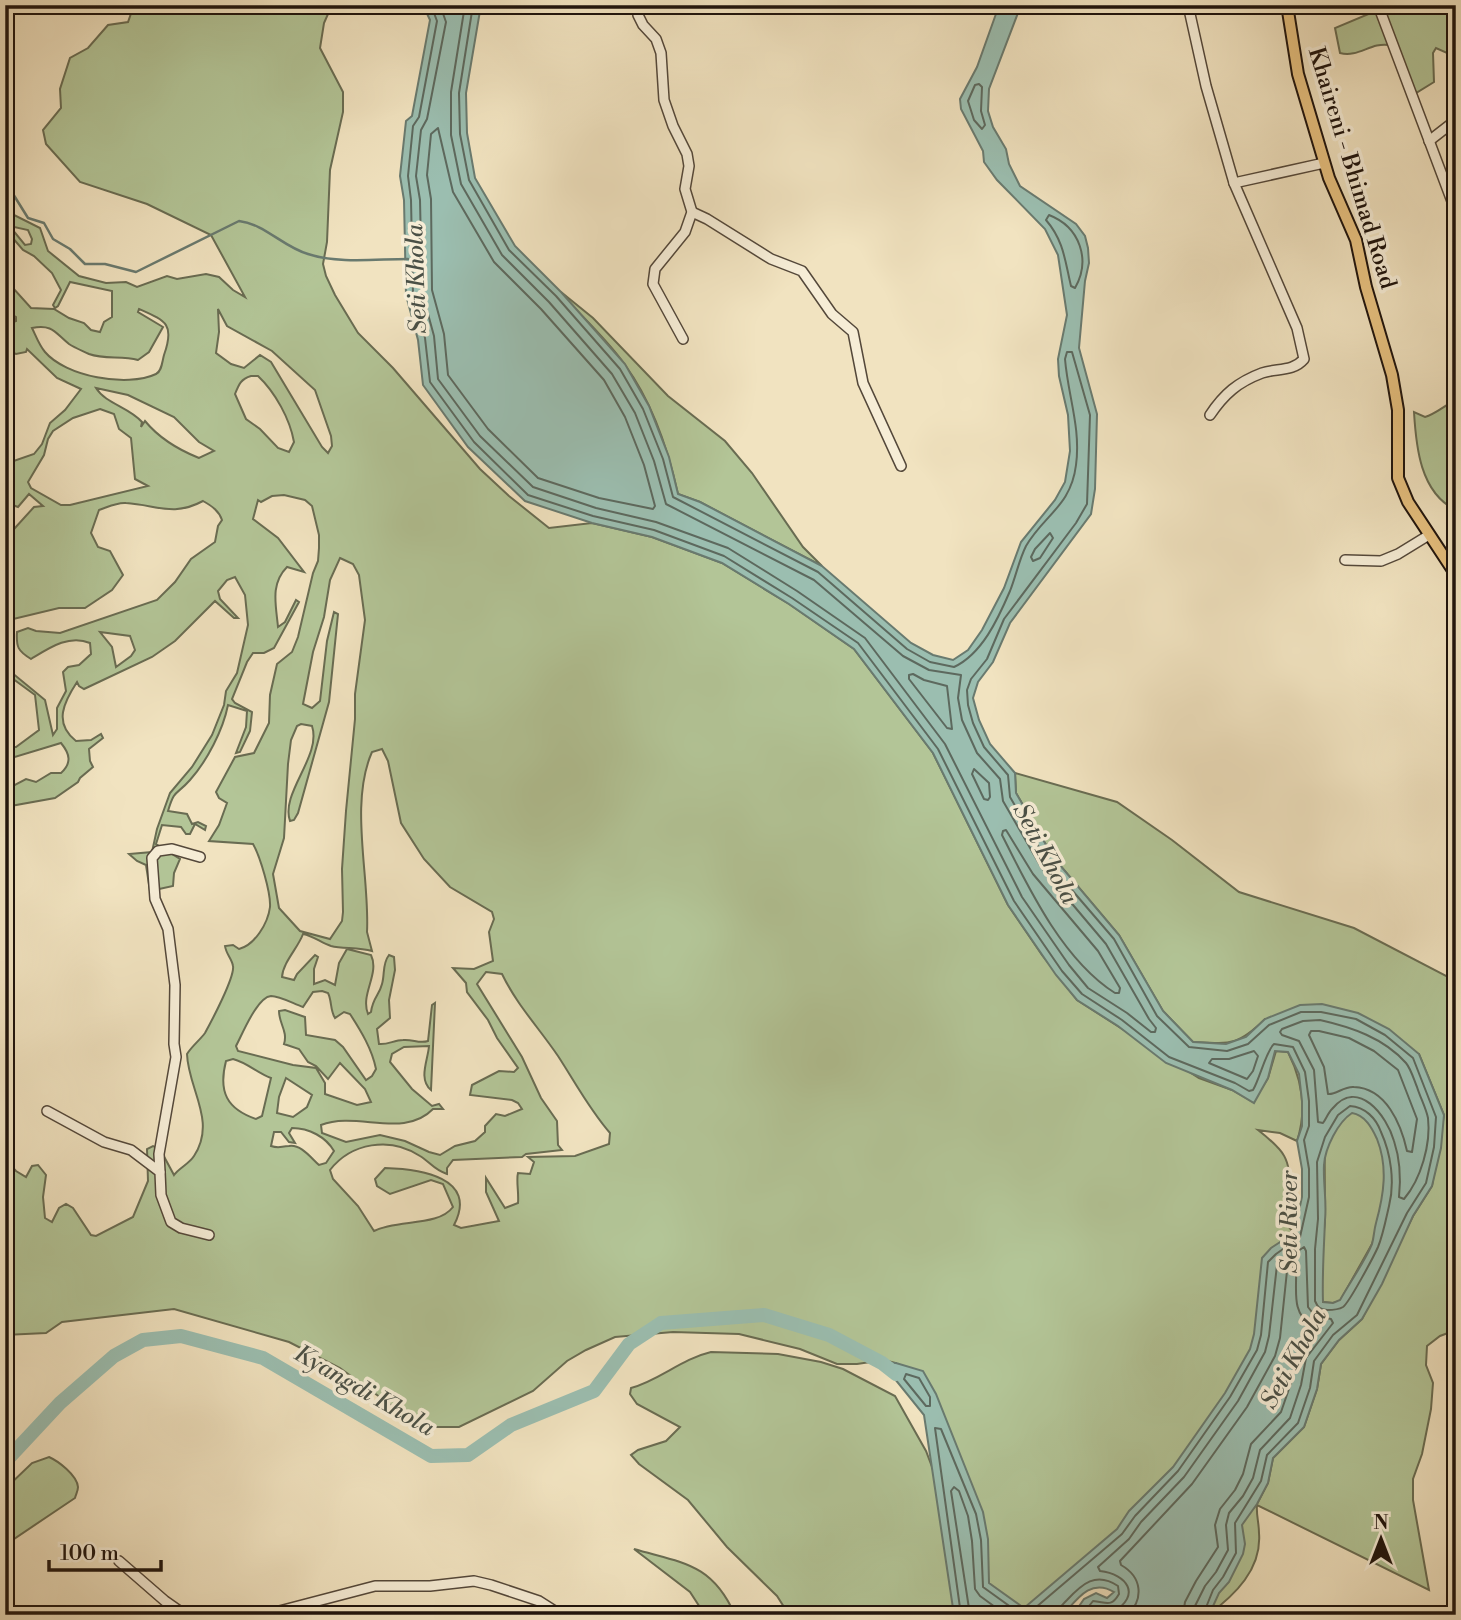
<svg xmlns="http://www.w3.org/2000/svg" width="1461" height="1620" font-family="'Libre Bodoni',serif">
  <rect width="100%" height="100%" fill="#f1e3c0"/>
  <filter id="stains"><feTurbulence type="fractalNoise" baseFrequency=".00286" numOctaves="4"/><feColorMatrix values="0 0 0 0 .2 0 0 0 0 .09 0 0 0 0 .02 0 0 0 .5 -.17"/></filter>
  <radialGradient id="worn" r=".72"><stop offset=".6" stop-color="#630" stop-opacity="0"/><stop offset="1" stop-color="#630" stop-opacity=".3"/></radialGradient>
  <g fill="#b3c597" stroke="#696c52" stroke-width="2" fill-rule="evenodd">
    <path d="M 134,5 L 332,5 L 324,23 L 320,48 L 343,92 L 343,112 L 330,170 L 327,242 L 323,264 L 326,276 L 335,295 L 358,333 L 393,368 L 480,469 L 509,496 L 549,528 L 592,523 L 652,537 L 722,563 L 789,604 L 854,649 L 933,753 L 1008,905 L 1042,955 L 1077,1000 L 1199,1078 L 1232,1090 L 1253,1102 L 1268,1078 L 1276,1051 L 1288,1052 C 1302,1080 1307,1111 1297,1141 L 1280,1133 L 1258,1130 C 1285,1151 1290,1158 1291,1192 C 1291,1204 1292,1215 1289,1227 L 1294,1234 L 1258,1360 L 1171,1486 L 1029,1615 L 983,1615 L 947,1444 L 896,1363 L 884,1360 L 857,1364 L 837,1364 L 800,1349 L 739,1334 L 673,1332 L 615,1337 L 586,1350 L 567,1361 L 533,1391 L 459,1427 L 421,1427 L 340,1368 L 289,1342 L 174,1309 L 62,1322 L 46,1333 L 5,1335 L 5,1159 L 16,1171 L 26,1177 L 32,1166 L 38,1165 L 46,1175 L 43,1197 L 45,1218 L 52,1222 L 59,1208 L 66,1204 L 73,1208 L 91,1235 L 96,1236 L 133,1217 L 148,1181 L 147,1149 L 153,1146 L 160,1149 L 174,1175 C 179,1168 189,1164 194,1156 C 217,1121 188,1089 187,1054 C 192,1046 199,1041 205,1033 C 211,1022 235,977 233,966 C 232,959 226,954 225,946 L 233,945 L 239,949 C 255,945 268,923 270,907 C 271,893 260,856 253,844 L 209,841 L 219,825 L 227,803 L 219,798 L 216,792 L 235,757 L 254,753 L 269,723 L 270,695 L 277,664 L 292,652 L 298,637 L 313,573 L 318,561 L 319,548 L 319,535 L 312,506 L 305,500 L 284,495 L 272,496 L 261,502 L 258,500 L 253,519 L 278,538 L 304,572 L 287,567 C 270,584 276,605 278,627 L 285,622 L 296,600 L 299,602 L 274,648 L 264,653 L 253,653 L 247,662 L 232,699 L 235,703 L 252,712 L 250,731 L 240,752 L 236,753 L 246,727 L 247,711 L 228,705 C 223,730 207,761 190,780 C 176,796 175,788 168,811 L 187,814 L 192,824 L 198,822 L 206,826 L 205,830 L 195,824 L 190,834 L 186,834 L 181,827 L 162,825 L 156,844 L 180,859 L 174,873 L 173,886 L 150,891 L 146,865 L 137,861 L 129,854 L 152,852 L 157,829 L 170,793 L 192,767 L 212,735 L 224,705 L 226,691 L 237,673 L 248,625 L 245,595 L 235,577 L 227,580 L 218,591 L 220,599 L 238,618 L 234,618 L 215,601 L 175,641 L 152,657 L 84,689 L 79,686 L 77,682 C 64,702 53,723 76,741 L 91,740 L 101,734 L 103,738 L 89,749 L 90,761 L 93,767 L 80,778 L 78,782 L 55,798 L 5,807 L 5,790 L 26,779 L 36,782 L 51,773 L 61,773 C 72,763 70,754 61,743 L 5,760 L 5,747 L 16,747 L 39,730 L 35,695 L 5,673 L 5,667 L 45,700 L 53,735 L 57,729 L 57,708 L 66,691 L 63,672 L 68,667 L 79,665 L 91,654 L 90,643 C 69,634 49,648 31,659 C 18,651 16,647 17,632 L 28,628 L 36,631 L 60,633 L 157,600 L 175,582 L 191,559 L 215,542 L 218,526 L 222,520 C 219,511 212,506 203,501 C 173,517 157,505 126,503 C 117,502 108,507 99,510 L 91,533 L 98,547 L 110,551 L 123,575 L 112,590 L 85,608 L 59,608 L 5,621 L 5,539 L 34,507 L 43,506 L 29,494 L 18,507 L 7,503 L 5,464 L 34,454 L 42,444 L 50,423 L 65,410 L 81,389 L 57,378 L 27,349 L 26,352 L 16,354 L 6,348 L 5,325 L 16,321 L 16,317 L 5,311 L 5,279 L 31,308 L 54,309 L 69,318 L 84,323 L 91,330 L 100,332 L 104,322 L 112,317 L 112,291 L 70,282 L 58,306 L 55,308 L 53,305 L 61,290 L 52,273 L 34,256 L 23,250 L 5,229 L 12,229 L 25,245 L 31,244 L 32,239 L 28,230 L 5,225 L 5,191 L 14,215 L 40,228 L 48,251 L 79,276 L 106,283 L 126,282 L 137,287 L 167,276 L 177,279 L 206,274 L 219,277 L 233,290 L 245,297 L 211,235 L 147,204 L 80,182 L 46,144 L 43,130 L 61,108 L 60,89 L 70,58 L 88,48 L 108,25 L 128,22 ZM 139,309 C 166,321 175,324 164,355 C 162,362 162,371 156,374 C 127,388 65,376 45,352 C 39,345 36,336 32,328 C 53,324 55,333 69,344 C 75,348 83,351 89,354 C 105,360 122,355 138,360 L 149,352 L 163,327 L 138,312 ZM 218,309 L 227,326 L 272,351 L 315,390 L 331,436 L 332,446 L 328,453 L 322,447 L 271,362 L 260,355 L 244,368 L 231,364 L 216,353 L 219,332 ZM 251,376 L 258,376 C 275,392 290,419 294,442 L 289,452 L 278,448 L 260,429 L 246,419 L 235,394 C 239,384 241,379 251,376 ZM 96,388 L 128,395 L 174,417 L 199,442 L 214,451 L 199,458 C 179,450 159,438 145,421 L 141,427 L 142,422 C 129,407 106,404 96,388 ZM 100,409 L 114,414 L 119,429 L 131,438 L 135,479 L 148,486 L 70,505 L 61,505 L 31,488 L 28,482 L 44,455 L 48,439 L 53,431 L 73,418 ZM 340,558 L 353,564 L 359,575 L 365,620 L 355,694 L 355,719 L 346,811 L 342,869 L 343,912 L 342,921 L 330,939 L 300,931 L 279,908 L 273,874 L 284,838 L 288,764 L 291,740 L 297,726 L 301,724 L 312,726 C 322,756 280,793 290,821 L 294,820 L 298,813 L 329,702 L 338,614 L 334,612 L 327,641 L 320,701 L 312,708 L 303,704 L 313,652 L 324,617 L 330,580 ZM 100,632 L 130,636 L 135,650 L 131,656 L 116,667 L 112,647 ZM 382,749 L 388,761 L 401,823 L 424,859 L 450,887 L 492,912 L 494,919 L 489,932 L 493,961 L 474,969 L 453,968 L 466,983 L 467,992 L 488,1020 L 497,1038 L 518,1068 L 514,1072 L 499,1071 L 472,1085 L 470,1095 L 512,1100 L 518,1103 L 522,1109 L 505,1116 L 496,1114 L 485,1126 L 485,1132 L 475,1141 L 455,1146 L 440,1155 L 429,1152 L 405,1141 L 380,1135 L 346,1142 L 322,1133 L 321,1125 C 357,1111 404,1139 433,1109 L 443,1109 L 439,1104 L 432,1106 L 412,1089 L 390,1062 L 392,1054 L 404,1047 L 429,1046 C 428,1060 418,1079 431,1090 L 435,1003 L 432,1005 L 428,1041 C 419,1044 413,1039 403,1040 C 394,1040 388,1045 379,1044 L 377,1029 L 390,1018 L 389,1000 L 395,970 L 394,957 L 389,955 C 382,964 385,974 382,984 C 379,996 373,997 371,1012 L 368,1014 C 360,994 380,974 371,955 L 347,949 L 339,963 L 335,985 L 325,980 L 314,984 L 314,969 L 318,957 L 315,955 L 297,974 L 294,980 L 282,977 C 283,962 298,948 303,934 C 314,936 321,943 331,946 C 343,949 358,947 372,951 L 367,932 C 370,877 349,804 372,752 ZM 486,972 L 502,974 C 517,1005 539,1028 558,1056 C 575,1082 589,1109 610,1133 L 609,1144 L 575,1156 L 528,1157 L 534,1162 L 530,1174 L 518,1173 C 516,1180 519,1193 518,1203 L 505,1208 L 486,1178 L 486,1192 L 499,1221 L 461,1228 L 454,1225 C 479,1177 419,1169 385,1168 L 375,1179 L 377,1186 L 390,1194 L 431,1180 L 443,1184 L 453,1207 C 438,1227 397,1219 374,1231 L 358,1206 L 333,1179 L 330,1170 C 351,1143 390,1136 420,1156 C 430,1162 434,1170 447,1174 L 447,1168 L 453,1160 L 522,1157 L 526,1154 L 562,1150 L 558,1145 L 557,1121 L 541,1098 L 522,1057 L 477,984 ZM 322,991 L 328,993 C 332,1001 330,1010 335,1018 L 344,1012 L 350,1014 C 361,1031 372,1049 376,1069 L 372,1076 L 366,1080 L 343,1047 L 335,1040 L 306,1035 L 305,1017 L 285,1010 L 279,1011 C 279,1024 288,1031 284,1044 L 299,1049 L 308,1062 L 316,1066 L 328,1079 L 340,1063 L 365,1089 L 371,1102 L 357,1105 L 325,1094 L 325,1083 L 316,1068 L 293,1065 L 238,1051 L 236,1046 C 242,1035 257,997 271,996 C 280,996 294,1004 303,1007 L 313,992 ZM 233,1059 C 248,1063 257,1073 271,1078 L 262,1116 L 256,1119 C 227,1109 218,1092 226,1061 ZM 286,1078 L 312,1095 L 307,1107 L 293,1117 L 277,1113 L 279,1097 ZM 292,1128 C 309,1128 326,1137 334,1151 L 326,1163 L 319,1165 C 311,1158 301,1144 289,1146 C 281,1146 280,1149 271,1146 L 274,1132 L 281,1132 L 289,1142 L 295,1143 L 289,1133 Z"/>
    <path d="M 1374,5 L 1456,5 L 1456,57 L 1436,48 L 1433,53 L 1434,82 L 1416,93 L 1406,87 L 1389,45 C 1371,42 1358,58 1340,53 L 1335,28 L 1371,13 Z"/>
    <path d="M 561,292 L 593,318 L 668,396 L 725,441 L 752,473 L 803,547 L 822,566 L 700,502 L 678,494 C 668,449 653,403 625,365 C 607,339 581,317 561,292 Z"/>
    <path d="M 1456,400 L 1456,510 C 1420,493 1416,446 1414,412 L 1425,417 C 1436,414 1445,405 1456,400 Z"/>
    <path d="M 1015,773 L 1117,802 L 1172,840 L 1239,892 L 1354,928 L 1456,981 L 1456,1330 L 1440,1336 L 1427,1346 L 1426,1365 L 1433,1383 L 1431,1409 L 1422,1454 L 1413,1479 L 1413,1500 L 1429,1590 L 1257,1505 C 1256,1514 1259,1523 1259,1533 C 1262,1569 1235,1595 1208,1615 L 1237,1527 L 1257,1504 L 1268,1483 L 1273,1458 L 1304,1427 L 1317,1389 L 1321,1364 L 1339,1340 L 1362,1319 L 1413,1216 L 1432,1186 L 1444,1115 L 1419,1054 L 1265,1019 C 1238,1046 1230,1044 1193,1042 L 1163,1011 L 1119,935 L 1053,857 L 1016,793 Z"/>
    <polygon points="1324,1037 1411,1121 1372,1244 1340,1301 1333,1303 1322,1302 1322,1249 1325,1220"/>
    <path d="M 711,1352 L 778,1354 L 821,1362 L 843,1369 L 895,1396 L 926,1451 L 943,1496 L 965,1615 L 783,1615 L 784,1607 L 777,1596 L 727,1547 L 688,1500 L 639,1464 L 631,1455 L 638,1450 L 666,1441 L 680,1427 L 637,1404 L 630,1394 L 631,1388 C 660,1380 681,1359 711,1352 Z"/>
    <path d="M 49,1457 C 58,1461 77,1475 78,1487 C 78,1491 76,1494 75,1498 L 5,1545 L 5,1489 L 32,1463 Z"/>
    <path d="M 634,1549 C 682,1563 712,1563 735,1615 L 705,1615 L 690,1592 Z"/>
  </g>
  <path fill="#9bbeb0" stroke="#697a6f" stroke-width="2" fill-rule="evenodd" d="M 423,5 L 481,5 L 466,93 L 467,133 L 475,178 L 515,246 L 561,292 L 625,364 L 649,406 L 669,457 L 678,494 L 700,502 L 822,566 L 911,643 L 933,655 L 953,660 L 968,650 L 982,630 L 1004,588 L 1021,542 L 1055,500 L 1065,482 L 1070,451 L 1068,415 L 1059,376 L 1058,359 L 1067,315 L 1058,255 L 1045,229 L 997,180 L 984,162 L 983,151 L 961,109 L 960,99 L 977,67 L 997,11 L 1005,5 L 1021,5 L 989,89 L 988,111 L 993,127 L 1006,149 L 1009,164 L 1020,186 L 1076,224 L 1085,236 L 1088,248 L 1089,263 L 1085,281 L 1079,348 L 1097,414 L 1095,489 L 1091,514 L 1010,623 L 993,662 L 978,682 L 973,698 L 979,720 L 990,744 L 1015,773 L 1016,793 L 1053,857 L 1119,935 L 1163,1011 L 1193,1042 L 1226,1044 L 1246,1037 L 1265,1019 L 1300,1005 L 1322,1004 L 1358,1013 L 1389,1029 L 1419,1054 L 1444,1115 L 1441,1148 L 1432,1186 L 1413,1216 L 1382,1284 L 1362,1319 L 1339,1340 L 1321,1364 L 1317,1389 L 1304,1427 L 1273,1458 L 1268,1483 L 1257,1504 L 1242,1525 L 1245,1544 L 1243,1554 L 1229,1582 L 1219,1593 L 1209,1615 L 1073,1615 L 1084,1599 L 1096,1593 L 1107,1598 L 1114,1592 C 1091,1578 1077,1599 1063,1615 L 954,1615 L 924,1415 L 882,1363 L 896,1363 L 923,1371 L 936,1394 L 983,1512 L 988,1539 L 989,1583 L 1024,1608 L 1117,1529 L 1129,1511 L 1173,1467 L 1225,1393 L 1250,1349 L 1254,1334 L 1262,1258 L 1271,1248 L 1294,1233 L 1302,1197 L 1302,1169 L 1297,1141 L 1302,1126 L 1302,1101 L 1299,1074 L 1288,1052 L 1275,1051 L 1268,1078 L 1254,1103 L 1232,1090 L 1166,1063 L 1118,1026 L 1077,1000 L 1056,975 L 1008,905 L 933,753 L 854,649 L 789,604 L 722,563 L 652,537 L 592,523 L 525,501 L 468,447 L 423,385 L 418,340 L 406,295 L 404,200 L 400,176 L 406,121 L 412,116 L 430,20 ZM 1352,1113 C 1365,1115 1372,1128 1377,1139 C 1388,1167 1384,1194 1376,1223 C 1374,1230 1374,1237 1372,1244 C 1364,1263 1350,1282 1340,1300 L 1333,1303 L 1323,1302 C 1322,1275 1324,1248 1325,1220 C 1327,1202 1323,1183 1324,1165 C 1325,1148 1338,1122 1352,1113 Z"/>
  <g fill="none" stroke-linecap="round" stroke-linejoin="round">
    <g stroke="#5d695e" stroke-width="2">
      <path d="M 431,5 L 437,21 L 419,117 L 413,126 L 408,176 L 411,200 L 413,294 L 425,338 L 430,382 L 474,442 L 528,495 L 593,516 L 654,530 L 724,556 L 792,598 L 858,643 L 938,749 L 1014,901 L 1062,971 L 1082,994 L 1122,1020 L 1169,1057 L 1235,1083 L 1249,1091 L 1253,1090 C 1260,1078 1266,1051 1274,1044 L 1293,1047 L 1305,1072 L 1309,1101 L 1309,1126 L 1304,1140 L 1309,1169 L 1309,1197 L 1300,1237 L 1276,1254 L 1268,1262 L 1261,1335 L 1257,1350 L 1230,1397 L 1178,1471 L 1135,1516 L 1122,1534 L 1028,1614 L 1019,1613 L 983,1587 L 981,1540 L 976,1514 L 941,1429 L 935,1428 L 961,1615"/>
      <polyline points="440,5 446,22 427,119 421,130 416,176 420,200 422,292 434,336 438,379 480,436 533,487 596,508 656,522 728,548 797,591 865,638 945,744 1022,897 1069,965 1088,988 1127,1013 1151,1032 1155,1032 1156,1028 1149,1019 1106,944 1041,867 1003,801 1000,779 977,753 962,720 958,698 961,675 929,670 903,656 814,580 666,504 654,461 635,413 612,374 549,302 502,255 461,184 451,135 451,92 465,5"/>
      <path d="M 473,5 L 459,93 L 460,134 L 469,180 L 509,250 L 556,296 L 620,369 L 643,409 L 663,459 L 673,497 L 818,572 L 907,649 L 930,662 L 954,667 C 982,654 998,619 1010,591 C 1016,576 1019,560 1026,546 C 1044,515 1071,506 1076,465 C 1081,428 1068,396 1065,359 L 1067,352 L 1072,352 L 1090,415 L 1087,504 L 1076,523 L 1004,619 L 987,659 L 971,679 L 967,690 L 968,705 L 973,723 L 984,747 L 1008,775 L 1010,797 L 1047,861 L 1114,939 L 1157,1016 L 1189,1047 L 1227,1051 L 1248,1044 L 1269,1025 L 1301,1012 L 1321,1012 L 1356,1019 L 1385,1035 L 1413,1058 L 1436,1117 L 1434,1147 L 1426,1183 L 1407,1213 L 1357,1315 L 1333,1335 L 1314,1361 L 1310,1388 L 1298,1423 L 1267,1455 L 1261,1481 L 1235,1523 L 1236,1553 L 1223,1577 L 1213,1590 L 1203,1615"/>
      <polygon points="979,84 982,87 981,111 985,125 982,129 974,120 968,101 975,85"/>
      <polygon points="438,128 453,192 494,262 541,309 604,380 625,417 644,465 655,506 653,509 599,498 538,478 488,429 448,375 444,334 432,290 431,199 427,175 431,134"/>
      <path d="M 1049,215 C 1080,227 1091,260 1075,288 L 1071,286 C 1065,261 1064,241 1046,220 Z"/>
      <polygon points="1050,533 1053,538 1040,558 1033,561 1031,557 1035,549"/>
      <polygon points="913,674 924,680 947,686 952,729 947,728 909,679 909,675"/>
      <polygon points="974,769 989,783 990,797 988,800 984,799 972,774"/>
      <path d="M 1006,830 L 1033,874 L 1098,951 L 1120,988 L 1119,993 L 1115,993 C 1063,960 1029,889 1002,835 L 1003,831 Z"/>
      <path d="M 1320,1020 C 1351,1027 1384,1038 1406,1063 C 1411,1069 1414,1080 1417,1087 C 1420,1097 1426,1108 1428,1118 C 1431,1144 1421,1179 1404,1199 L 1399,1197 C 1401,1178 1400,1159 1394,1141 C 1387,1116 1358,1077 1332,1109 C 1328,1113 1326,1119 1323,1123 L 1318,1122 L 1314,1070 L 1299,1041 L 1282,1035 L 1280,1032 L 1282,1029 L 1303,1021 Z"/>
      <path d="M 1319,1031 L 1349,1038 L 1374,1051 L 1398,1070 L 1417,1119 L 1412,1152 L 1407,1151 C 1401,1124 1386,1088 1354,1087 C 1344,1086 1336,1095 1328,1094 L 1324,1067 L 1309,1035 L 1311,1031 Z"/>
      <polygon points="1254,1051 1258,1056 1253,1071 1247,1079 1209,1063 1212,1059 1229,1059"/>
      <path d="M 1350,1106 C 1365,1107 1376,1118 1381,1132 C 1391,1154 1395,1182 1389,1206 C 1386,1219 1383,1235 1378,1247 C 1374,1256 1349,1303 1343,1307 C 1338,1310 1332,1310 1327,1310 C 1320,1309 1318,1308 1315,1301 L 1315,1249 L 1318,1219 L 1317,1162 L 1325,1137 L 1338,1115 Z"/>
      <polygon points="906,1374 919,1378 930,1397 930,1406 926,1406 904,1379"/>
      <polyline points="970,1615 951,1491 954,1487 959,1491 968,1516 972,1541 975,1589 980,1596 1006,1615"/>
      <path d="M 1058,1615 C 1059,1608 1062,1605 1067,1600 C 1082,1584 1096,1571 1118,1586 L 1119,1594 C 1111,1608 1106,1602 1093,1601 L 1082,1615"/>
      <path d="M 1093,1615 L 1097,1611 L 1113,1612 C 1142,1595 1127,1574 1100,1571 L 1098,1567 L 1129,1539 L 1141,1522 L 1184,1477 L 1238,1401 L 1265,1352 L 1269,1336 L 1277,1265 L 1304,1247 L 1306,1251 L 1308,1307 L 1315,1316 L 1331,1319 L 1333,1323 L 1306,1358 L 1301,1385 L 1290,1418 L 1260,1450 L 1253,1478 L 1243,1496 L 1229,1513 L 1226,1525 L 1228,1550 L 1216,1572 L 1205,1586 L 1195,1606 L 1194,1615"/>
      <path d="M 1128,1615 C 1144,1598 1142,1577 1121,1565 L 1120,1561 L 1192,1484 L 1247,1407 L 1275,1356 L 1280,1338 L 1287,1271 L 1294,1266 L 1296,1269 C 1297,1291 1291,1313 1312,1326 L 1313,1330 L 1296,1354 L 1291,1383 L 1281,1412 L 1251,1444 L 1243,1474 L 1235,1490 L 1220,1509 L 1215,1525 L 1218,1547 L 1196,1581 L 1185,1602 L 1183,1615"/>
    </g>
    <path stroke="#697a6f" stroke-width="2.5" d="M 5,181 L 28,218 L 44,223 L 53,239 L 70,249 L 85,264 L 105,264 L 136,272 L 239,221 C 265,224 283,247 308,254 C 339,264 376,259 408,259"/>
    <polyline stroke="#9bbeb0" stroke-width="14" points="5,1462 60,1403 114,1356 143,1340 181,1336 263,1358 431,1456 468,1455 511,1425 594,1391 629,1344 661,1323 764,1315 829,1335 882,1363 896,1374"/>
    <g stroke="#54483a" stroke-width="12">
      <g id="minor">
        <polyline points="638,5 638,15 643,25 656,39 661,53 664,100 673,126 687,154 689,166 685,189 692,212 685,232 655,269 653,284 683,339"/>
        <polyline points="1188,5 1206,86 1234,183 1324,163"/>
        <polyline points="1378,5 1456,212"/>
        <polyline points="1429,141 1456,120"/>
        <polyline points="692,212 707,219 771,259 802,271 832,314 853,332 863,383 901,466"/>
        <path d="M 1210,415 C 1224,394 1238,382 1262,373 C 1276,368 1293,372 1304,359 L 1297,328 L 1234,183"/>
        <polyline points="1345,560 1381,561 1398,554 1429,535"/>
        <polyline points="47,1111 104,1142 131,1150 160,1172 161,1195 171,1222 181,1228 209,1235"/>
        <polyline points="160,1172 159,1154 176,1057 174,1044 175,985 168,929 155,899 152,858 158,851 172,849 200,857"/>
        <polyline points="119,1561 165,1601 185,1615"/>
        <polyline points="264,1615 375,1586 430,1586 474,1581 491,1585 539,1601 561,1615"/>
      </g>
    </g>
    <g stroke="#1f140d" stroke-width="14">
      <polyline id="major" points="1287,5 1298,74 1329,178 1356,240 1366,287 1392,375 1398,410 1398,478 1408,502 1456,575"/>
    </g>
    <use href="#minor" stroke="#f6edd6" stroke-width="9"/>
    <use href="#major" stroke="#e8c280" stroke-width="10"/>
  </g>
  <g text-anchor="middle" dominant-baseline="central" stroke-width="7" stroke-linejoin="round" paint-order="stroke">
    <g font-size="23" fill="#1f140d" stroke="#f6edd6">
      <text transform="translate(1352 168) rotate(73)">Khaireni - Bhimad Road</text>
    </g>
    <g font-size="24" font-style="italic" fill="#4a5046" stroke="#f6edd6">
      <text transform="translate(417 279) rotate(-92)">Seti Khola</text>
      <text transform="translate(1045 854) rotate(62)">Seti Khola</text>
      <text transform="translate(1290 1222) rotate(-90)">Seti River</text>
      <text transform="translate(1294 1359) rotate(-61)">Seti Khola</text>
      <text transform="translate(364 1391) rotate(30)">Kyangdi Khola</text>
    </g>
  </g>
  <rect width="1461" height="1620" fill="none" stroke="#f1e3c0" stroke-width="28"/>
  <rect x="7" y="7" width="1447" height="1606" fill="none" stroke="#1f140d" stroke-width="3.5"/>
  <rect x="14" y="14" width="1433" height="1592" fill="none" stroke="#1f140d" stroke-width="2"/>
  <g transform="translate(1381 1539)" stroke="#f6edd6" stroke-width="5" paint-order="stroke">
  <path d="M0-5L12 26L0 18L-12 26Z" fill="#1f140d"/>
  <text y="-10" font-size="19" font-weight="bold" text-anchor="middle" fill="#1f140d">N</text>
  </g>
  <path d="M49 1560v10h112v-10" fill="none" stroke="#1f140d" stroke-width="3.5"/>
  <text x="60" y="1560" font-size="21" fill="#1f140d" stroke="#f6edd6" stroke-width="5" paint-order="stroke">100 m</text>
  <rect width="100%" height="100%" filter="url(#stains)"/>
  <rect width="100%" height="100%" fill="url(#worn)"/>
</svg>
